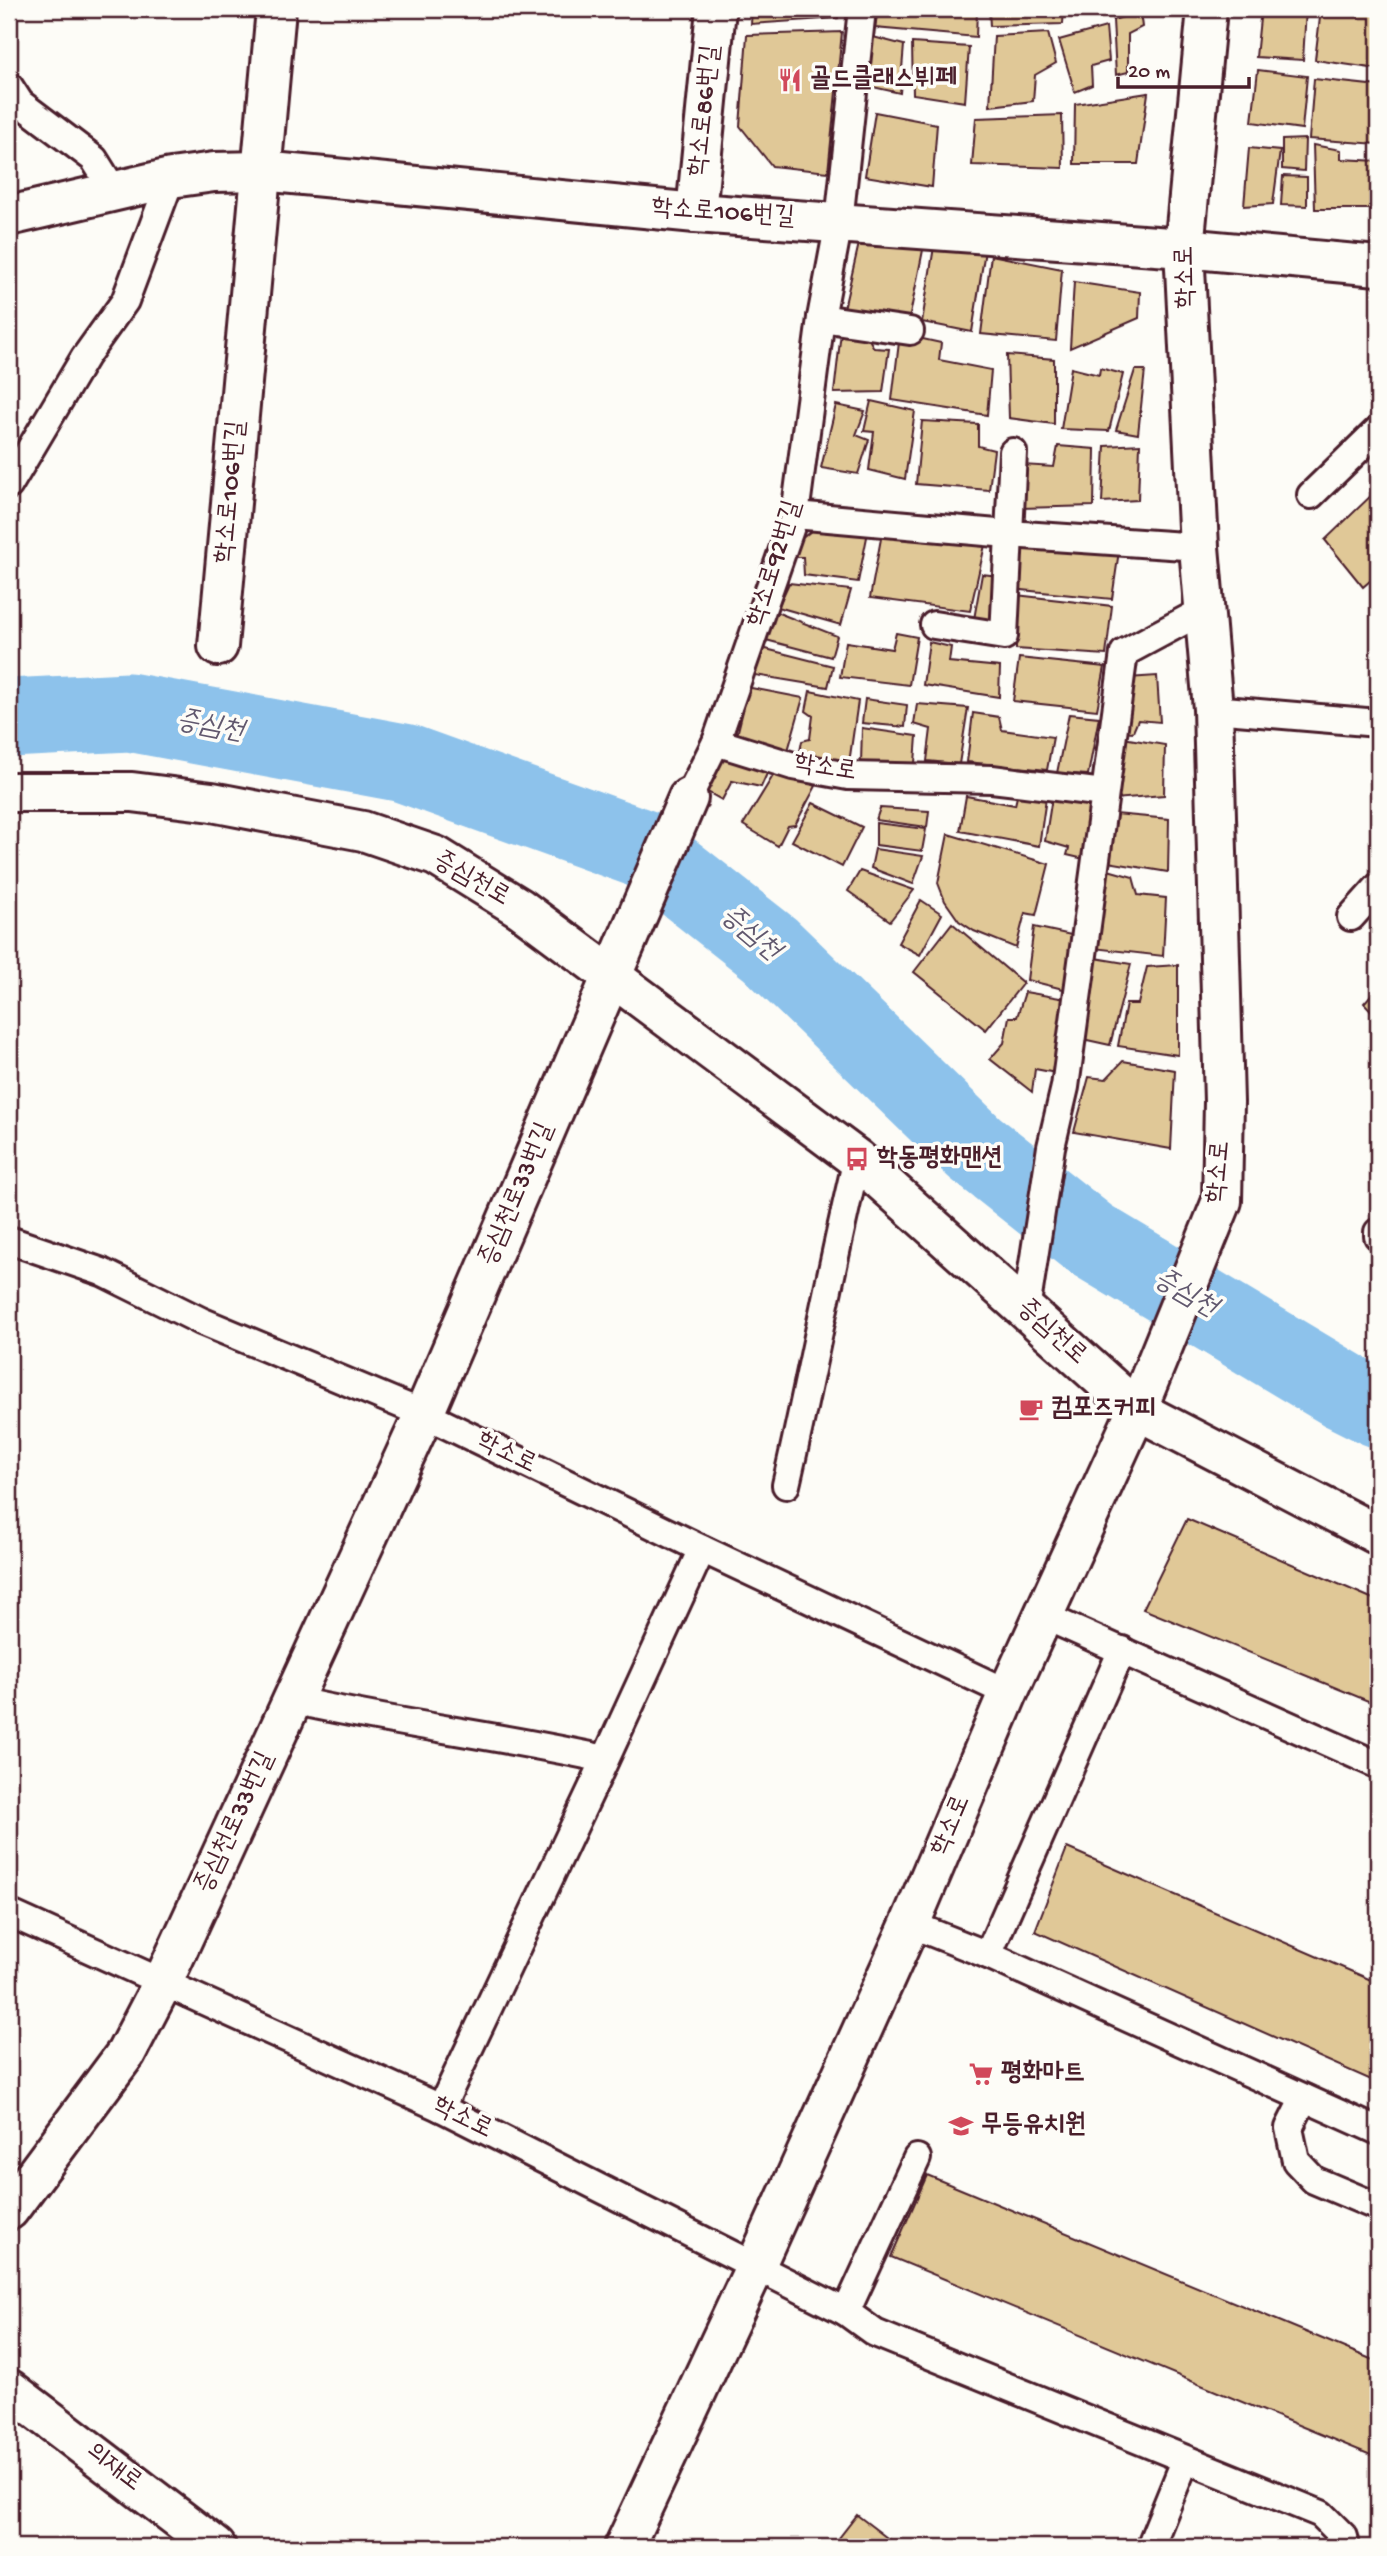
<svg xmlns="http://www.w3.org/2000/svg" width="1387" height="2556" font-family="'Gochi Hand','Poor Story',sans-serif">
  <rect width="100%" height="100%" fill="#fdfcf7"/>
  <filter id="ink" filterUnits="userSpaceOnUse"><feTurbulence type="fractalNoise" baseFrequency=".0143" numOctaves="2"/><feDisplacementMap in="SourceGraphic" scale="14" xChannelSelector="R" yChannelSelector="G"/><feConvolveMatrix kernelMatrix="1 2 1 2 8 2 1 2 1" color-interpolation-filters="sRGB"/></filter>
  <g filter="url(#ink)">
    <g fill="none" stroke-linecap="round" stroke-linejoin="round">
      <polyline stroke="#8dc2eb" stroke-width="79" points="9,718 129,712 404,763 643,849 770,949 975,1148 1090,1239 1344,1391 1378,1408"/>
    </g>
    <g fill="#e0c897" stroke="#4a1f2b" stroke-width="2">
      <polygon points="752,9 838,9 838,18 751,24"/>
      <polygon points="878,9 977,9 976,37 875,28"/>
      <polygon points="989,9 1064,9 1063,24 990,26"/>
      <polygon points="1261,9 1306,9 1303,60 1256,57"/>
      <polygon points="1321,9 1378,11 1378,69 1315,60"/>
      <polygon points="1140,12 1142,27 1128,34 1128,72 1116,75 1113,20"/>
      <polygon points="1106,27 1109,61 1091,66 1092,85 1075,92 1059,40"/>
      <polygon points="842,32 828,172 772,166 740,126 747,35"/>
      <polygon points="1048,33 1056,63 1035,75 1033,101 990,106 994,36"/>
      <polygon points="873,37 904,45 900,93 864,85"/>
      <polygon points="912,43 969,47 965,102 913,94"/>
      <polygon points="1258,70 1307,76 1302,129 1252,122"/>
      <polygon points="1314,79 1378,86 1378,144 1309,139"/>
      <polygon points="1148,93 1138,164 1074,164 1075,104"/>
      <polygon points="875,112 937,124 932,187 865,176"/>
      <polygon points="1062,115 1063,168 972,165 976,118"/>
      <polygon points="1305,139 1304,171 1282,169 1282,140"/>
      <polygon points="1313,145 1341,150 1341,159 1378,161 1378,209 1315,209"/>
      <polygon points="1249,148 1280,151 1273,204 1244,206"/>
      <polygon points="1283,176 1307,177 1307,206 1281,205"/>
      <polygon points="863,226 925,240 908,325 843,313"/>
      <polygon points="936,234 986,244 972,332 922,322"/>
      <polygon points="991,255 1062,269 1056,341 981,334"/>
      <polygon points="1074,282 1140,292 1139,318 1070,348"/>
      <polygon points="841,332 866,334 874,348 889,349 883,392 834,393"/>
      <polygon points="900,334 941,343 939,360 991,370 987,415 892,400"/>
      <polygon points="1007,355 1054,359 1054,424 1009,418"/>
      <polygon points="1071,368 1099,375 1100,368 1123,374 1109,431 1061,429"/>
      <polygon points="1135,370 1145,370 1138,434 1116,430"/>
      <polygon points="871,401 915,411 905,479 869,470 874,432 864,431"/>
      <polygon points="836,405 865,411 856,435 869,440 858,474 821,468"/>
      <polygon points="922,421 978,424 978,446 994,450 989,490 916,484"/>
      <polygon points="1140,444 1138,500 1102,502 1105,446"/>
      <polygon points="1058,446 1095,449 1094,506 1021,508 1023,465 1054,467"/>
      <polygon points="1378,489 1378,574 1363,587 1325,540"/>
      <polygon points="816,527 868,532 858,582 804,575 803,557 792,557 795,544"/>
      <polygon points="882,533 985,545 970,611 870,598"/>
      <polygon points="1015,542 1119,551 1112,599 1012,589"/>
      <polygon points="982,574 998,576 995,621 974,619"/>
      <polygon points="789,583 851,590 841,625 778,607"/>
      <polygon points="1016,595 1112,606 1106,655 1016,649"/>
      <polygon points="776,612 837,636 831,657 766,640"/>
      <polygon points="896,633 917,637 909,685 840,677 846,642 892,649"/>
      <polygon points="929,642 951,647 949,662 1000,667 999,697 923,685"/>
      <polygon points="762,648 833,666 828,687 755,675"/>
      <polygon points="1019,658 1105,667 1097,710 1013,701"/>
      <polygon points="1157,676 1160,722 1138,720 1133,732 1122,731 1128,678"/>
      <polygon points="746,687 803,698 787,754 735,743 744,707 741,703"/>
      <polygon points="810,691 858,701 848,770 798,762 802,741 810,739 813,716 806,711"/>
      <polygon points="865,699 907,705 905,727 862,723"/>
      <polygon points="917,704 968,708 959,764 927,761 931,729 914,724"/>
      <polygon points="973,713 999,717 1002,730 1053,737 1047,770 967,762"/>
      <polygon points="1069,714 1099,717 1088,775 1057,773"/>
      <polygon points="862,728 917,736 915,763 861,763"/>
      <polygon points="1123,738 1165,745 1164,795 1114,799"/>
      <polygon points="727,752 769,769 761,787 732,781 722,800 706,791"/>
      <polygon points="779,766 816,786 795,825 788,826 778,846 743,825"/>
      <polygon points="1053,791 1093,807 1084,859 1067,855 1069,848 1045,841"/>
      <polygon points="1018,792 1046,798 1039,846 960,831 966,796 1015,805"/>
      <polygon points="813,803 862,827 842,867 792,841"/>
      <polygon points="880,808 929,811 927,827 876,820"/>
      <polygon points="1115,814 1169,819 1168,872 1108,862"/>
      <polygon points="876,823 926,829 922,851 876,845"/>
      <polygon points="948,834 1049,864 1036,915 1025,913 1016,948 974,931 959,921 945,901 938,883"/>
      <polygon points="875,849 923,856 913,884 871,868"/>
      <polygon points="1108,870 1133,877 1138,895 1166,898 1163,956 1093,948"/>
      <polygon points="860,871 914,890 890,921 848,891"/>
      <polygon points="921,900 942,914 920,955 898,943"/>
      <polygon points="952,923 1023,983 986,1030 914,972"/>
      <polygon points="1034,927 1076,936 1067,990 1027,980"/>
      <polygon points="1095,958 1131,964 1110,1045 1078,1038"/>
      <polygon points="1178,965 1178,1055 1118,1046 1126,1004 1138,1004 1147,967"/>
      <polygon points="1378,987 1378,1018 1364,1003"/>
      <polygon points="1025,992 1066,999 1056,1073 1035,1069 1032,1092 990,1059 1004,1043 1009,1017 1017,1017"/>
      <polygon points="1123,1061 1175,1070 1171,1149 1074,1132 1089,1077 1106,1079"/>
      <polygon points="1187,1519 1378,1601 1378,1705 1143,1609"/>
      <polygon points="1067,1848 1378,1983 1378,2083 1035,1931"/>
      <polygon points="927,2175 1378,2362 1378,2458 891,2257"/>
      <polygon points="857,2515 899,2547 832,2547"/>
    </g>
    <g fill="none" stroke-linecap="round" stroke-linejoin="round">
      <g stroke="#4a1f2b" stroke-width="32">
        <g id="lane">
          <polyline points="9,86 20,103 94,159 114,191"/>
          <polyline points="821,318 910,331"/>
          <polyline points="9,485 85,357 125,301 171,178"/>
          <polyline points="1311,495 1378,430"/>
          <polyline points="795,515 1008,534 1199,547"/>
          <polyline points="934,625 1004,636 1013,452"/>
          <polyline points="1213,709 1378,723"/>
          <polyline points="716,742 793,766 848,776 992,779 1104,793"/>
          <polyline points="688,798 716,742 795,515 821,318 839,222 862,9"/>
          <polyline points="1351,917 1378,887"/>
          <polyline points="1378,1232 1378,1236"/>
          <polyline points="9,1240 102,1272 201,1321 424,1414 702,1549 1008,1693"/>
          <polyline points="1026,1310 1051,1147 1065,1087 1124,653 1204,610"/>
          <path d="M 786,1485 C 811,1376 831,1267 857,1159"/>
          <polyline points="1044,1616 1378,1765"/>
          <path d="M 292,1700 C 396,1724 502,1736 605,1759"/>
          <polyline points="9,1913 441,2108 846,2312 917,2158"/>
          <polyline points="910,1924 988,1955 1378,2131"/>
          <polyline points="988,1955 1122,1650"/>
          <polyline points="1304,2098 1289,2128 1296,2161 1314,2180 1378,2207"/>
          <polyline points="441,2108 594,1784 702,1549"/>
          <polyline points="846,2312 875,2333 1321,2514 1344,2537 1346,2547"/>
          <polyline points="1150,2547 1185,2461"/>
        </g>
      </g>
      <g stroke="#4a1f2b" stroke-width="44">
        <g id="street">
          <polyline points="696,213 716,9"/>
          <polyline points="9,216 171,178 214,172 262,171 696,213 1184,248 1378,266"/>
          <polyline points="218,646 276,9"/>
          <polyline points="9,792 132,792 212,802 363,831 436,856 520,908 857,1159 1137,1410 1378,1535"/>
          <polyline points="9,2210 126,2053 162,1984 424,1414 688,798"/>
          <polyline points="624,2547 756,2265 910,1924 1008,1693 1137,1410 1222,1201 1224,1102 1213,709 1199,547 1184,248 1207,9"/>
        </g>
      </g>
      <g stroke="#4a1f2b" stroke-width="44">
        <polyline id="secondary" points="9,2389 216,2547"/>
      </g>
      <use href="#lane" stroke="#fdfcf7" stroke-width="26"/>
      <use href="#street" stroke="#fdfcf7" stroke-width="38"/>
      <use href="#secondary" stroke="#fdfcf7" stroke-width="38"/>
    </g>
  </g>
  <defs>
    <g id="restaurant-bare" transform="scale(1.89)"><path d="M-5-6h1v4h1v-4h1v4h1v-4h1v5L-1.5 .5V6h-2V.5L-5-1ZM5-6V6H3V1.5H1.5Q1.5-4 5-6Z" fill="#d1495b" stroke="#fdfcf7" stroke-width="2.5" paint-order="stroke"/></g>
    <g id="bus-bare" transform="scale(1.89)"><path d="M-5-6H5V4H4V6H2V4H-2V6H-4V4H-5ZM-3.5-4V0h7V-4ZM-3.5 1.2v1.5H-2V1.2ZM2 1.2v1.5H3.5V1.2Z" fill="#d1495b" stroke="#fdfcf7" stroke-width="2.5" paint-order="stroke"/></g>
    <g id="cafe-bare" transform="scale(1.89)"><path d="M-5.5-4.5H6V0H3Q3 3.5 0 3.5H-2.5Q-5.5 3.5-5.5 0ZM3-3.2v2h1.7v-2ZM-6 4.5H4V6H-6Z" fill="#d1495b" stroke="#fdfcf7" stroke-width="2.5" paint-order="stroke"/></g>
    <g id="supermarket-bare" transform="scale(1.89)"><path d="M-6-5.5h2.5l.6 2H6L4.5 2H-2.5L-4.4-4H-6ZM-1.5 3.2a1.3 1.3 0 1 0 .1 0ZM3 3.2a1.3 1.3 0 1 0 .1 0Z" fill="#d1495b" stroke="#fdfcf7" stroke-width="2.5" paint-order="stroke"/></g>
    <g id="school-bare" transform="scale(1.89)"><path d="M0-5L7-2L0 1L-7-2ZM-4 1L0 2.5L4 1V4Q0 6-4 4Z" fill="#d1495b" stroke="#fdfcf7" stroke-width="2.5" paint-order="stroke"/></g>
  </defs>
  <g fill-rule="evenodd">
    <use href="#restaurant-bare" x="790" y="80"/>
    <use href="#bus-bare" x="857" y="1159"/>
    <use href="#cafe-bare" x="1031" y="1409"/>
    <use href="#supermarket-bare" x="981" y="2074"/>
    <use href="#school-bare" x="961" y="2126"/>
  </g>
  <g text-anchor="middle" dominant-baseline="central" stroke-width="7" stroke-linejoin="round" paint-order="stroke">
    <g font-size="26" font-weight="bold" fill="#4a1f2b" stroke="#fdfcf7" text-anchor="start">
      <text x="810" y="80">골드클래스뷔페</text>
      <text x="877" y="1159">학동평화맨션</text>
      <text x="1051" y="1409">컴포즈커피</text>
      <text x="1001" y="2074">평화마트</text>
      <text x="981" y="2126">무등유치원</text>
    </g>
    <g font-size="26" fill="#4a1f2b" stroke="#fdfcf7">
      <text transform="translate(706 111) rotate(-84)">학소로86번길</text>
      <text transform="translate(723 214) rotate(4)">학소로106번길</text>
      <text transform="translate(1187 277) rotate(-91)">학소로</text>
      <text transform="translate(232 492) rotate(-85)">학소로106번길</text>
      <text transform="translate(776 564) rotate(-73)">학소로92번길</text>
      <text transform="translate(825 769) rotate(9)">학소로</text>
      <text transform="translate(471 880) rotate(30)">증심천로</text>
      <text transform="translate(1220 1172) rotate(-85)">학소로</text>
      <text transform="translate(518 1195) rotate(-67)">증심천로33번길</text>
      <text transform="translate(1051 1333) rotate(42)">증심천로</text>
      <text transform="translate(506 1454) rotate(26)">학소로</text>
      <text transform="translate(236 1823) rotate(-65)">증심천로33번길</text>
      <text transform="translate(952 1826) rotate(-67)">학소로</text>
      <text transform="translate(462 2119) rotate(26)">학소로</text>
      <text transform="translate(113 2468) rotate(37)">의재로</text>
    </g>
    <g font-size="28" font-style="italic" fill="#61586e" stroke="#fdfcf7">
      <text transform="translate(210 727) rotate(11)">증심천</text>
      <text transform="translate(750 934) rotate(40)">증심천</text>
      <text transform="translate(1185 1294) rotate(30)">증심천</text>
    </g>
  </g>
  <rect width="1387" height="2556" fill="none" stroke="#fdfcf7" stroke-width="35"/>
  <rect x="18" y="18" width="1352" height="2521" fill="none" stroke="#4a1f2b" stroke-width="2.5" filter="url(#ink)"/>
  <path d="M1118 77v10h131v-10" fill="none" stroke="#4a1f2b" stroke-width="3.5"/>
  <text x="1128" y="77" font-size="21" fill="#4a1f2b" stroke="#fdfcf7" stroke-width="5" paint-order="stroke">20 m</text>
</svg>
